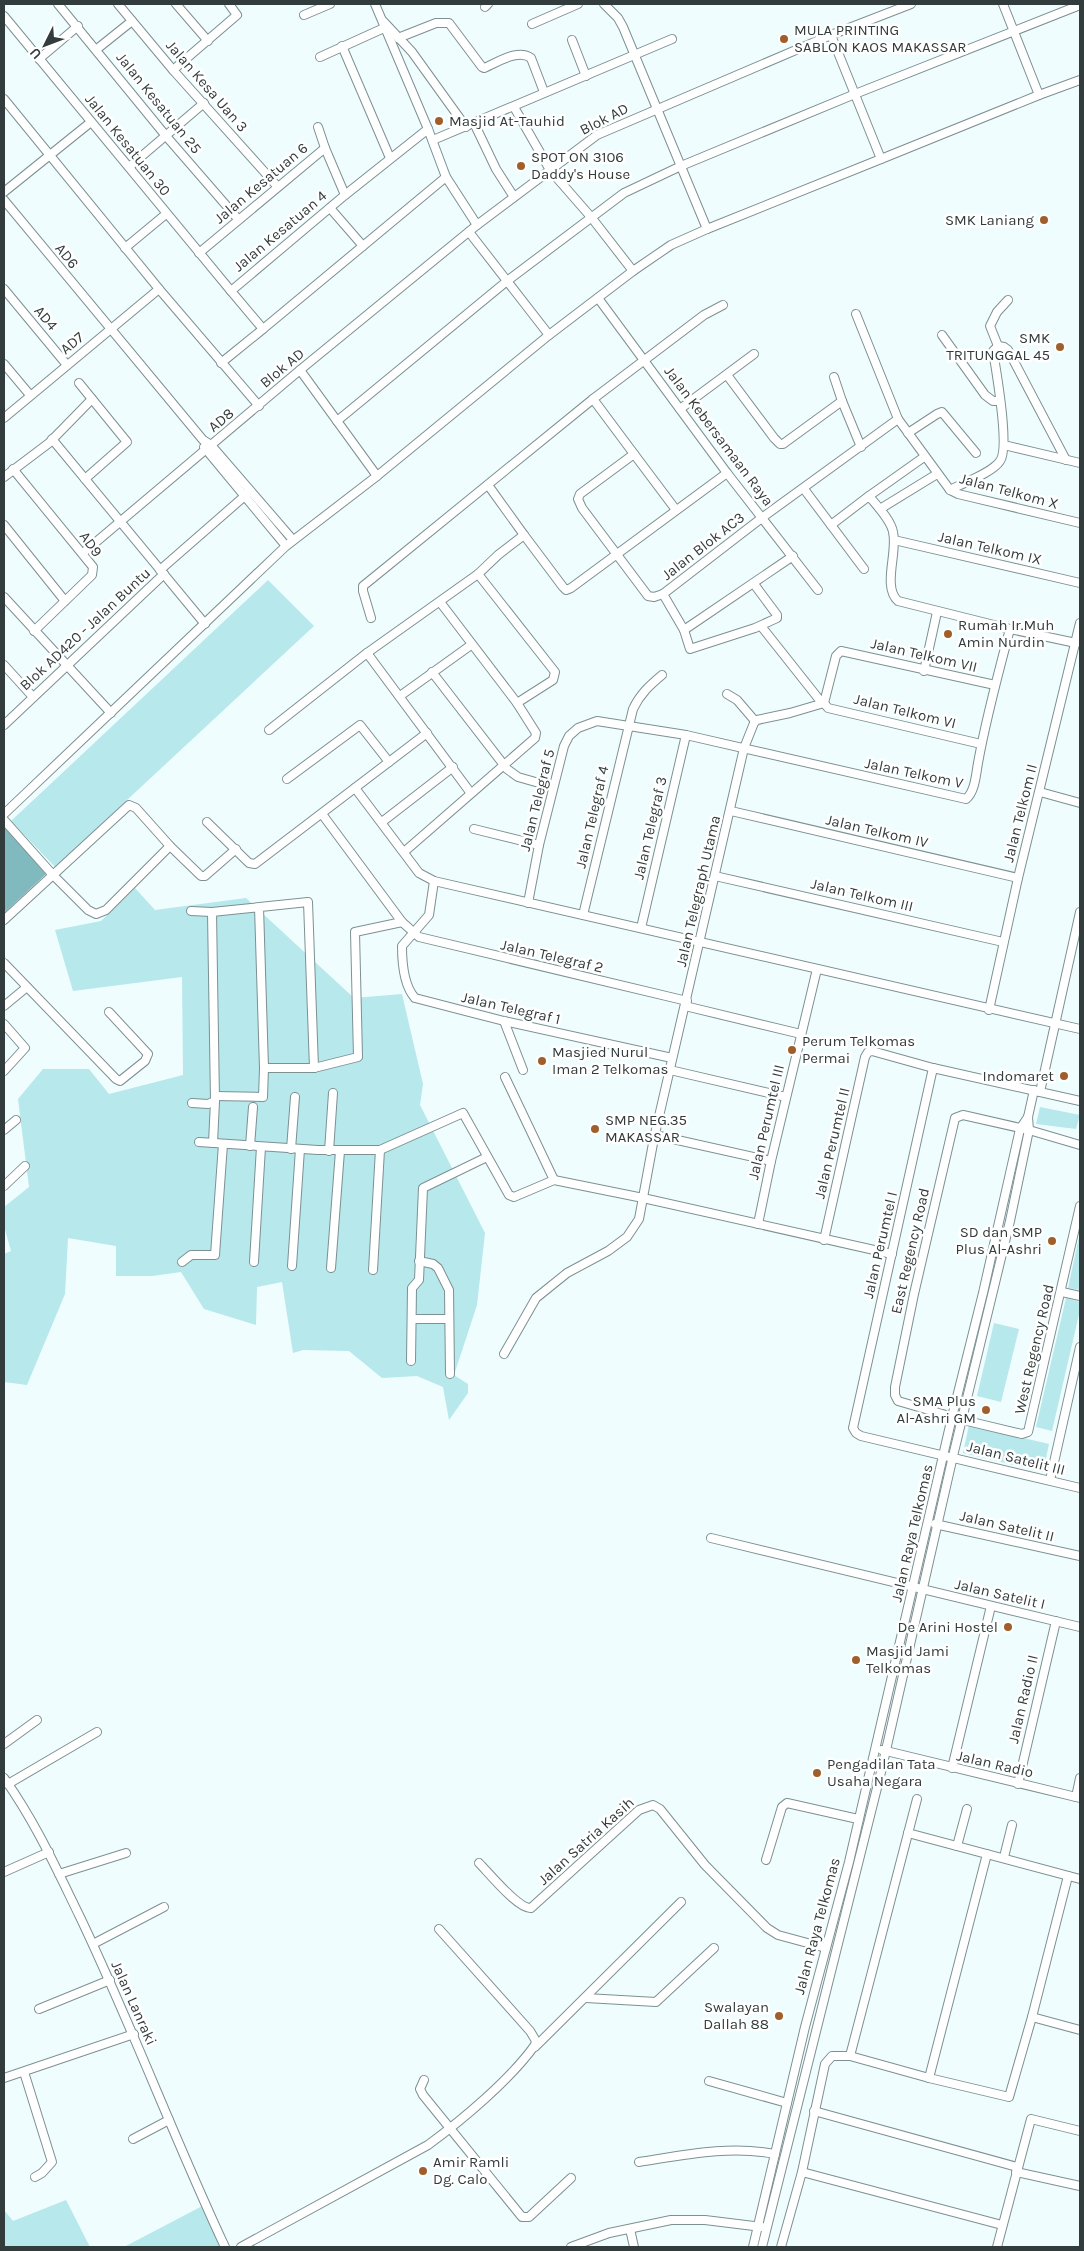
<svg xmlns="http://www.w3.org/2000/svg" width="1084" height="2251" font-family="Karla,sans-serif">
  <rect width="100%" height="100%" fill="#f0fdfe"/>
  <g fill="#b6e8ec">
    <polygon points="268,580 314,626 55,867 11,821"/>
    <polygon points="135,888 155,910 246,898 354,998 402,994 423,1084 420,1105 485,1233 477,1305 454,1375 468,1384 468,1393 449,1420 443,1387 417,1376 382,1378 349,1351 303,1350 293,1353 282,1282 257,1287 256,1325 204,1309 181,1272 152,1276 116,1276 116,1246 68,1238 65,1294 27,1385 4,1382 4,1254 11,1251 4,1226 4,1207 29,1187 18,1099 43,1069 89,1069 109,1094 183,1075 182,977 73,991 55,930 101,921"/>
    <polygon points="1040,1107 1080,1115 1076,1129 1036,1124"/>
    <polygon points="1079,1237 1080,1237 1080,1290 1068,1288"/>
    <polygon points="1066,1298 1080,1302 1080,1310 1052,1431 1036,1427"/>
    <polygon points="994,1323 1019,1329 1001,1402 977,1396"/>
    <polygon points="969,1425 1049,1444 1043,1472 963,1453"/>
    <polygon points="66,2200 90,2247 4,2247 4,2210 13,2221"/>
    <polygon points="208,2203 229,2247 124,2247"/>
  </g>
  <polygon fill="#80b9be" points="4,826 46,874 4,913"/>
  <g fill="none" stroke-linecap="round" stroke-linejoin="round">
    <g stroke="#7d9092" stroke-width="10">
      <g id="street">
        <polyline points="58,4 166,136 238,219"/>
        <polyline points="118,4 173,70 277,186"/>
        <polyline points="176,4 208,41"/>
        <polyline points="375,4 428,129 446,177 477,225"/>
        <polyline points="604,4 618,18 623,27 707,229 881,159"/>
        <polyline points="1003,4 1039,95 1080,80"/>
        <polyline points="485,7 488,4"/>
        <polyline points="304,15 330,4"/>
        <polyline points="4,16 231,291"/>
        <polyline points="383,21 412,52 466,127"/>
        <polyline points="532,24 578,4"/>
        <polyline points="831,35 881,159 1039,95"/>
        <path d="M 398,38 L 436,23 L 449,23 L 482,67 L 484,68 C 497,63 518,48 531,58 L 544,92"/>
        <polyline points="572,40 586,76"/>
        <polyline points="342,46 390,158"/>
        <polyline points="97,49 132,21"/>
        <polyline points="320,57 384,28"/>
        <polyline points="39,59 78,26"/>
        <polyline points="173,70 237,15 229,4"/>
        <polyline points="4,99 159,289 259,406"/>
        <polyline points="474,123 496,169 514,197"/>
        <polyline points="318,127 325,148"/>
        <polyline points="433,140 672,39"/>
        <polyline points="129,167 204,103"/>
        <polyline points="4,192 91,122"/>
        <polyline points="4,200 203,440 211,445 293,540"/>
        <polyline points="330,208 363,246"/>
        <polyline points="469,232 549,335 633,271 591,217 550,170 514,107"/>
        <polyline points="125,248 166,214"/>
        <polyline points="199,253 325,148 345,195"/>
        <polyline points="633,271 671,245 707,229"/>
        <polyline points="4,289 67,365"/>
        <polyline points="598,298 727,473 818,590"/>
        <polyline points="856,314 898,419 950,490 958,494 1080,523"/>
        <polyline points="263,329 446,177"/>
        <polyline points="942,335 985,395 993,401 1000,401"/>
        <polyline points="998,346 990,326 997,312 1008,300"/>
        <polyline points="221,363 263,329 231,291 345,195 428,129"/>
        <polyline points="4,364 30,395"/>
        <polyline points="300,370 377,476"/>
        <polyline points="727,375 774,438 780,444 783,444 842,401 861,447"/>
        <polyline points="834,377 842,401"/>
        <polyline points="79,383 127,442 85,479"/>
        <polyline points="593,399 634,454"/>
        <polyline points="680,409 754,354"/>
        <polyline points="4,418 159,289"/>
        <polyline points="337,421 507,281 624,193 681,166 855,94 1080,5"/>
        <polyline points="908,433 937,414 942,412 976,453"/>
        <polyline points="52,439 205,624"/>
        <polyline points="1004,445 1080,463"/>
        <polyline points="204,447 286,546"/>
        <polyline points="13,469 93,567 92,575 34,631"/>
        <polyline points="4,477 49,443 92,399"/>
        <polyline points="488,485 524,535"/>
        <polyline points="804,489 864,569"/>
        <path d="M 950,490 C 963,483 992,473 1000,461 C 1010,448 996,370 993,351 L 998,346 L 1004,347 L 1008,350 L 1066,460"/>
        <polyline points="869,496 924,457"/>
        <polyline points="880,509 937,474"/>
        <polyline points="4,525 65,601"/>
        <path d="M 831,525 L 869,496 C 877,506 891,520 893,532 C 898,552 882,587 898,601 L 1010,629 L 1076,643"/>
        <polyline points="894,540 1080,583"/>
        <polyline points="83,553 300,370 477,225 597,135 831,35 911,4"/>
        <polyline points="160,570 247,494"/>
        <polyline points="754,584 777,615 777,618 755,628 690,649 684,630 663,594 763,517 898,419"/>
        <polyline points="663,594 654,597 648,596 582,508 578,499 580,494 634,454 676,510"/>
        <polyline points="4,597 111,713"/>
        <polyline points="371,618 363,591 363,586 368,582 593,399 704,315 723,305"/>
        <polyline points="761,626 822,703"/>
        <polyline points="684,630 793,556"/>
        <polyline points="367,653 470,792"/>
        <polyline points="4,665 33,697"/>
        <polyline points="924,671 937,612"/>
        <polyline points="432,672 507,769 518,777 553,787"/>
        <polyline points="727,694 737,700 755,721"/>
        <polyline points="400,696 471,645"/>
        <polyline points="517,703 553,680 555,672 478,574 498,555 524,535 563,587 566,590 571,588 727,473"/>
        <polyline points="824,703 828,708 981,744"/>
        <polyline points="4,725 164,574"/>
        <polyline points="269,730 367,653 478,574"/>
        <polyline points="287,779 360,725 389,762"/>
        <polyline points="355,788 419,873 434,881 1080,1029"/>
        <polyline points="1040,792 1080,803"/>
        <polyline points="731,811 1018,878"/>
        <polyline points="4,814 286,546 377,476 549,335"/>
        <polyline points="322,814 402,922 419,937 687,1001"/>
        <polyline points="4,820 53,875 88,910 96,914 106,910 170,846"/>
        <polyline points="207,822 249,863 255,864 427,733"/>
        <polyline points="382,822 453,767"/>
        <polyline points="474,829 539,845"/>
        <polyline points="404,852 535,738 536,733 517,703 440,602"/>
        <polyline points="715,876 1003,942"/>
        <path d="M 434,881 L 429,915 L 402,946 C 402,961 404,986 415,998 L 504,1021 L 672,1058"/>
        <path d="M 528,903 L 539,845 L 564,746 L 569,736 L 578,728 L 597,721 L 686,735 L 966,799 C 975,792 976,774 978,763 C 986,718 998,674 1010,629"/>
        <polyline points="191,911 212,912"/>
        <path d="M 583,915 L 633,709 C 640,694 650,685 662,675"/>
        <polyline points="4,920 129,805 136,808 170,846 201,876 205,876 236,849"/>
        <polyline points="641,928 686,735"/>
        <polyline points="4,963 116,1079 120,1081 145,1061 148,1054 109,1012"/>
        <polyline points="4,1006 27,987"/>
        <polyline points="685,1006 801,1034"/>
        <polyline points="989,1010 1018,878 1080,623"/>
        <polyline points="504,1021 523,1070"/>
        <polyline points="4,1024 25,1048 4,1071"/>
        <polyline points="314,1068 358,1057 355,932 402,922"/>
        <polyline points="933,1068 853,1428 856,1433 861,1436 1080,1488"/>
        <polyline points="670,1070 786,1097"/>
        <polyline points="505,1077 554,1180"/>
        <polyline points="1040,1092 1080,912"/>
        <polyline points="215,1096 263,1097 264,1068"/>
        <polyline points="192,1103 208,1104 215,1101 212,912 308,902 314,1068 264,1068 259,907"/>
        <polyline points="4,1130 16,1120"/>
        <polyline points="655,1135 771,1161"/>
        <polyline points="199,1142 318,1150 380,1150 463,1113 509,1195 514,1197 554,1180 643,1198 892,1254"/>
        <polyline points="213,1143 215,1101"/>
        <polyline points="1080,1145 1029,1130 963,1115 955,1118 914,1294 895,1387 895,1395 898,1401 963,1420 1022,1434 1028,1432 1080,1206"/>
        <polyline points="250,1146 253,1107"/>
        <polyline points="291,1149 295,1097"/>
        <polyline points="329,1151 333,1093"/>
        <polyline points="4,1186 25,1166"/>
        <polyline points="758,1224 771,1161 817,969"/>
        <polyline points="824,1240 865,1057 868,1052 872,1051 933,1068 1080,1101"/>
        <polyline points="419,1261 433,1264 438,1268 449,1290 450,1374"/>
        <polyline points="182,1262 191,1255 215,1255 223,1144"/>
        <polyline points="254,1262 261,1147"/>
        <polyline points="292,1266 300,1149"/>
        <polyline points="331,1268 340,1151"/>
        <polyline points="373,1270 380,1150"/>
        <polyline points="1062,1292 1080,1296"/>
        <polyline points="413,1319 449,1319"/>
        <polyline points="504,1354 536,1298 567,1273 608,1251 627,1237 639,1219 654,1138 744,748 754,723 757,720 790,713 824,703 836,656 841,651 995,685"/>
        <polyline points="411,1361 412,1288 419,1280 423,1188 487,1157"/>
        <polyline points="1050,1480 1080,1347"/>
        <polyline points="935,1524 1080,1556"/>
        <polyline points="711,1538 1080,1627"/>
        <polyline points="4,1744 37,1720"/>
        <polyline points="882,1750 1080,1798"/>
        <polyline points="952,1768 991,1606"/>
        <path d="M 4,1778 C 36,1823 56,1868 80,1917 C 132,2026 174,2138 225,2247"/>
        <polyline points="8,1784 97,1732"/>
        <polyline points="1018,1784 1056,1621"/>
        <polyline points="1076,1797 1080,1778"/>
        <polyline points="908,1833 1080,1879"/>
        <polyline points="957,1846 967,1809"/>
        <polyline points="1004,1857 1012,1825"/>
        <polyline points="766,1860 782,1807 787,1803 858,1819"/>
        <path d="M 479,1863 C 489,1873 518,1909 531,1908 L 639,1810 L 653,1805 L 660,1809 L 705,1865 L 767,1928 L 778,1935 L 826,1948"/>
        <polyline points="4,1872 49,1852"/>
        <polyline points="59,1874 126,1853"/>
        <polyline points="93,1944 164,1907"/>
        <polyline points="586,1998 656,2002 714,1948"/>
        <polyline points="39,2009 110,1980"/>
        <polyline points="1032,2017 1080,2030"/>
        <polyline points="535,2047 681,1902"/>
        <polyline points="850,2056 917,1799"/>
        <polyline points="24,2072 52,2162 42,2173 35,2177"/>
        <polyline points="4,2078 134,2034"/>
        <polyline points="929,2078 987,1854"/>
        <polyline points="424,2080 420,2089 423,2095 522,2217 529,2217 571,2178"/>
        <polyline points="709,2081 787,2103"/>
        <polyline points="814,2111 1017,2167"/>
        <polyline points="133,2139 169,2120"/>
        <path d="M 639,2162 C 684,2155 730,2145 775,2154"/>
        <polyline points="802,2172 1002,2225"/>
        <polyline points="1016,2172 1080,2186"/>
        <polyline points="630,2229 634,2247"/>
        <path d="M 241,2247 L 428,2145 C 462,2120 510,2080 535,2045 L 536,2041 L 530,2031 L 439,1929"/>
        <polyline points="571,2247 609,2233 671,2220 705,2220 762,2227"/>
        <polyline points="753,2247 805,2027 849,1862 952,1417 983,1293 1020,1129 1028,1117"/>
        <polyline points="762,2247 881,1772 953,1456 1010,1221 1029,1130 1028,1117 1034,1090"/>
        <polyline points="781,2247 802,2172 825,2064 832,2056 850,2056 929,2078 1009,2097 1032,2017 1068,1876"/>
        <polyline points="997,2247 1031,2119 1080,2131"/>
      </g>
    </g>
    <use href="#street" stroke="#fff" stroke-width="8"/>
  </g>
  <g fill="#a05f2a" stroke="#fff" stroke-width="2">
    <circle cx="784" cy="39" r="5"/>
    <circle cx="439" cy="121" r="5"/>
    <circle cx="521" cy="166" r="5"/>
    <circle cx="1044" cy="220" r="5"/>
    <circle cx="1060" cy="347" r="5"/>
    <circle cx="948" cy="634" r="5"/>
    <circle cx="792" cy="1050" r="5"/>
    <circle cx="542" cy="1061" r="5"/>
    <circle cx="1064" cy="1076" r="5"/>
    <circle cx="595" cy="1129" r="5"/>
    <circle cx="1052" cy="1241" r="5"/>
    <circle cx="986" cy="1410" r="5"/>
    <circle cx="1008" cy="1627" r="5"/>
    <circle cx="856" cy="1660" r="5"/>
    <circle cx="817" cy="1773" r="5"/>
    <circle cx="779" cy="2016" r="5"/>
    <circle cx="423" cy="2171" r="5"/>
  </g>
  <g text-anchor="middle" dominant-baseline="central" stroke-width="5" stroke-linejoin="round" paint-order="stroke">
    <g font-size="15" fill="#333c3c" stroke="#fff" text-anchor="start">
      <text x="794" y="30">MULA PRINTING<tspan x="794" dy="17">SABLON KAOS MAKASSAR</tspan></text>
      <text x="449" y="121">Masjid At-Tauhid</text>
      <text x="531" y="157">SPOT ON 3106<tspan x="531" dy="17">Daddy's House</tspan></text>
      <text x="1034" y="220" text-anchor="end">SMK Laniang</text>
      <text x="1050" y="338" text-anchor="end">SMK<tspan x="1050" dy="17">TRITUNGGAL 45</tspan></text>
      <text x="958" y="625">Rumah Ir.Muh<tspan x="958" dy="17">Amin Nurdin</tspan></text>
      <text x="802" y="1041">Perum Telkomas<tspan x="802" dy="17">Permai</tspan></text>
      <text x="552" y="1052">Masjied Nurul<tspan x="552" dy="17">Iman 2 Telkomas</tspan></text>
      <text x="1054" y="1076" text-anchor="end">Indomaret</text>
      <text x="605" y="1120">SMP NEG.35<tspan x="605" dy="17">MAKASSAR</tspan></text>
      <text x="1042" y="1232" text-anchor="end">SD dan SMP<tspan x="1042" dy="17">Plus Al-Ashri</tspan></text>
      <text x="976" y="1401" text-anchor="end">SMA Plus<tspan x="976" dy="17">Al-Ashri GM</tspan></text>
      <text x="998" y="1627" text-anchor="end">De Arini Hostel</text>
      <text x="866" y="1651">Masjid Jami<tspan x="866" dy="17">Telkomas</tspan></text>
      <text x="827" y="1764">Pengadilan Tata<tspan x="827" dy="17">Usaha Negara</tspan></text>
      <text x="769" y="2007" text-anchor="end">Swalayan<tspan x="769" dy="17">Dallah 88</tspan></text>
      <text x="433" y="2162">Amir Ramli<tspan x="433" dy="17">Dg. Calo</tspan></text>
    </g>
    <g font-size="15" fill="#333c3c" stroke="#fff">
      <text transform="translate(207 86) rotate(49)">Jalan Kesa Uan 3</text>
      <text transform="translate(159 103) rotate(51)">Jalan Kesatuan 25</text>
      <text transform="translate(604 119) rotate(-27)">Blok AD</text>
      <text transform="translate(128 145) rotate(51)">Jalan Kesatuan 30</text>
      <text transform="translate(261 183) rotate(-40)">Jalan Kesatuan 6</text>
      <text transform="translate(280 231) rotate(-40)">Jalan Kesatuan 4</text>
      <text transform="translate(67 256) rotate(51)">AD6</text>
      <text transform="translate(46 318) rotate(50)">AD4</text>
      <text transform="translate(72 343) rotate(-40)">AD7</text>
      <text transform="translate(282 368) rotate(-40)">Blok AD</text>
      <text transform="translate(221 420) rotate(-40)">AD8</text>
      <text transform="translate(719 436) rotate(53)">Jalan Kebersamaan Raya</text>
      <text transform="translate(1009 491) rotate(15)">Jalan Telkom X</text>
      <text transform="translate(91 544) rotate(54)">AD9</text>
      <text transform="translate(703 546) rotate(-38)">Jalan Blok AC3</text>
      <text transform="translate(990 548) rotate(13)">Jalan Telkom IX</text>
      <text transform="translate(85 629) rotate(-43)">Blok AD420 - Jalan Buntu</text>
      <text transform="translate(924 655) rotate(13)">Jalan Telkom VII</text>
      <text transform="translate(905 711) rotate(14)">Jalan Telkom VI</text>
      <text transform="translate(914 773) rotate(12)">Jalan Telkom V</text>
      <text transform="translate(537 800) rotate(-76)">Jalan Telegraf 5</text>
      <text transform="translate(1020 813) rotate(-76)">Jalan Telkom II</text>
      <text transform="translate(592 817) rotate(-77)">Jalan Telegraf 4</text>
      <text transform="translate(650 828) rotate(-77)">Jalan Telegraf 3</text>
      <text transform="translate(877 831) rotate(13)">Jalan Telkom IV</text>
      <text transform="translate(698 891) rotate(-77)">Jalan Telegraph Utama</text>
      <text transform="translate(862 895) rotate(13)">Jalan Telkom III</text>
      <text transform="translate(552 956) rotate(13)">Jalan Telegraf 2</text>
      <text transform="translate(511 1008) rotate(13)">Jalan Telegraf 1</text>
      <text transform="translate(766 1122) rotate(-77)">Jalan Perumtel III</text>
      <text transform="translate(832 1143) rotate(-77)">Jalan Perumtel II</text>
      <text transform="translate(880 1245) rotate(-77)">Jalan Perumtel I</text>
      <text transform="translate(910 1251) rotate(-77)">East Regency Road</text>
      <text transform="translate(1034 1349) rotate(-77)">West Regency Road</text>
      <text transform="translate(1016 1458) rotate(14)">Jalan Satelit III</text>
      <text transform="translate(1007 1526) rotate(13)">Jalan Satelit II</text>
      <text transform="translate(912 1533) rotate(-77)">Jalan Raya Telkomas</text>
      <text transform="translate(1000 1594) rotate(13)">Jalan Satelit I</text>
      <text transform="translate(1023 1699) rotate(-77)">Jalan Radio II</text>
      <text transform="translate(995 1764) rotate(13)">Jalan Radio</text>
      <text transform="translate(586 1841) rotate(-42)">Jalan Satria Kasih</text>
      <text transform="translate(817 1926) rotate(-75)">Jalan Raya Telkomas</text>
      <text transform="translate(134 2003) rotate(66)">Jalan Lanraki</text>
    </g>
  </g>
  <rect width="1084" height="2251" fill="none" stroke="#333c3c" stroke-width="10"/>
  <g transform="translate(45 45) rotate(228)" stroke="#ffffff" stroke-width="4" paint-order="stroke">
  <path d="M0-4L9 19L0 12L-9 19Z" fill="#333c3c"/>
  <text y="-8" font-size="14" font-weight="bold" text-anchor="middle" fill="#333c3c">U</text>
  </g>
</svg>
